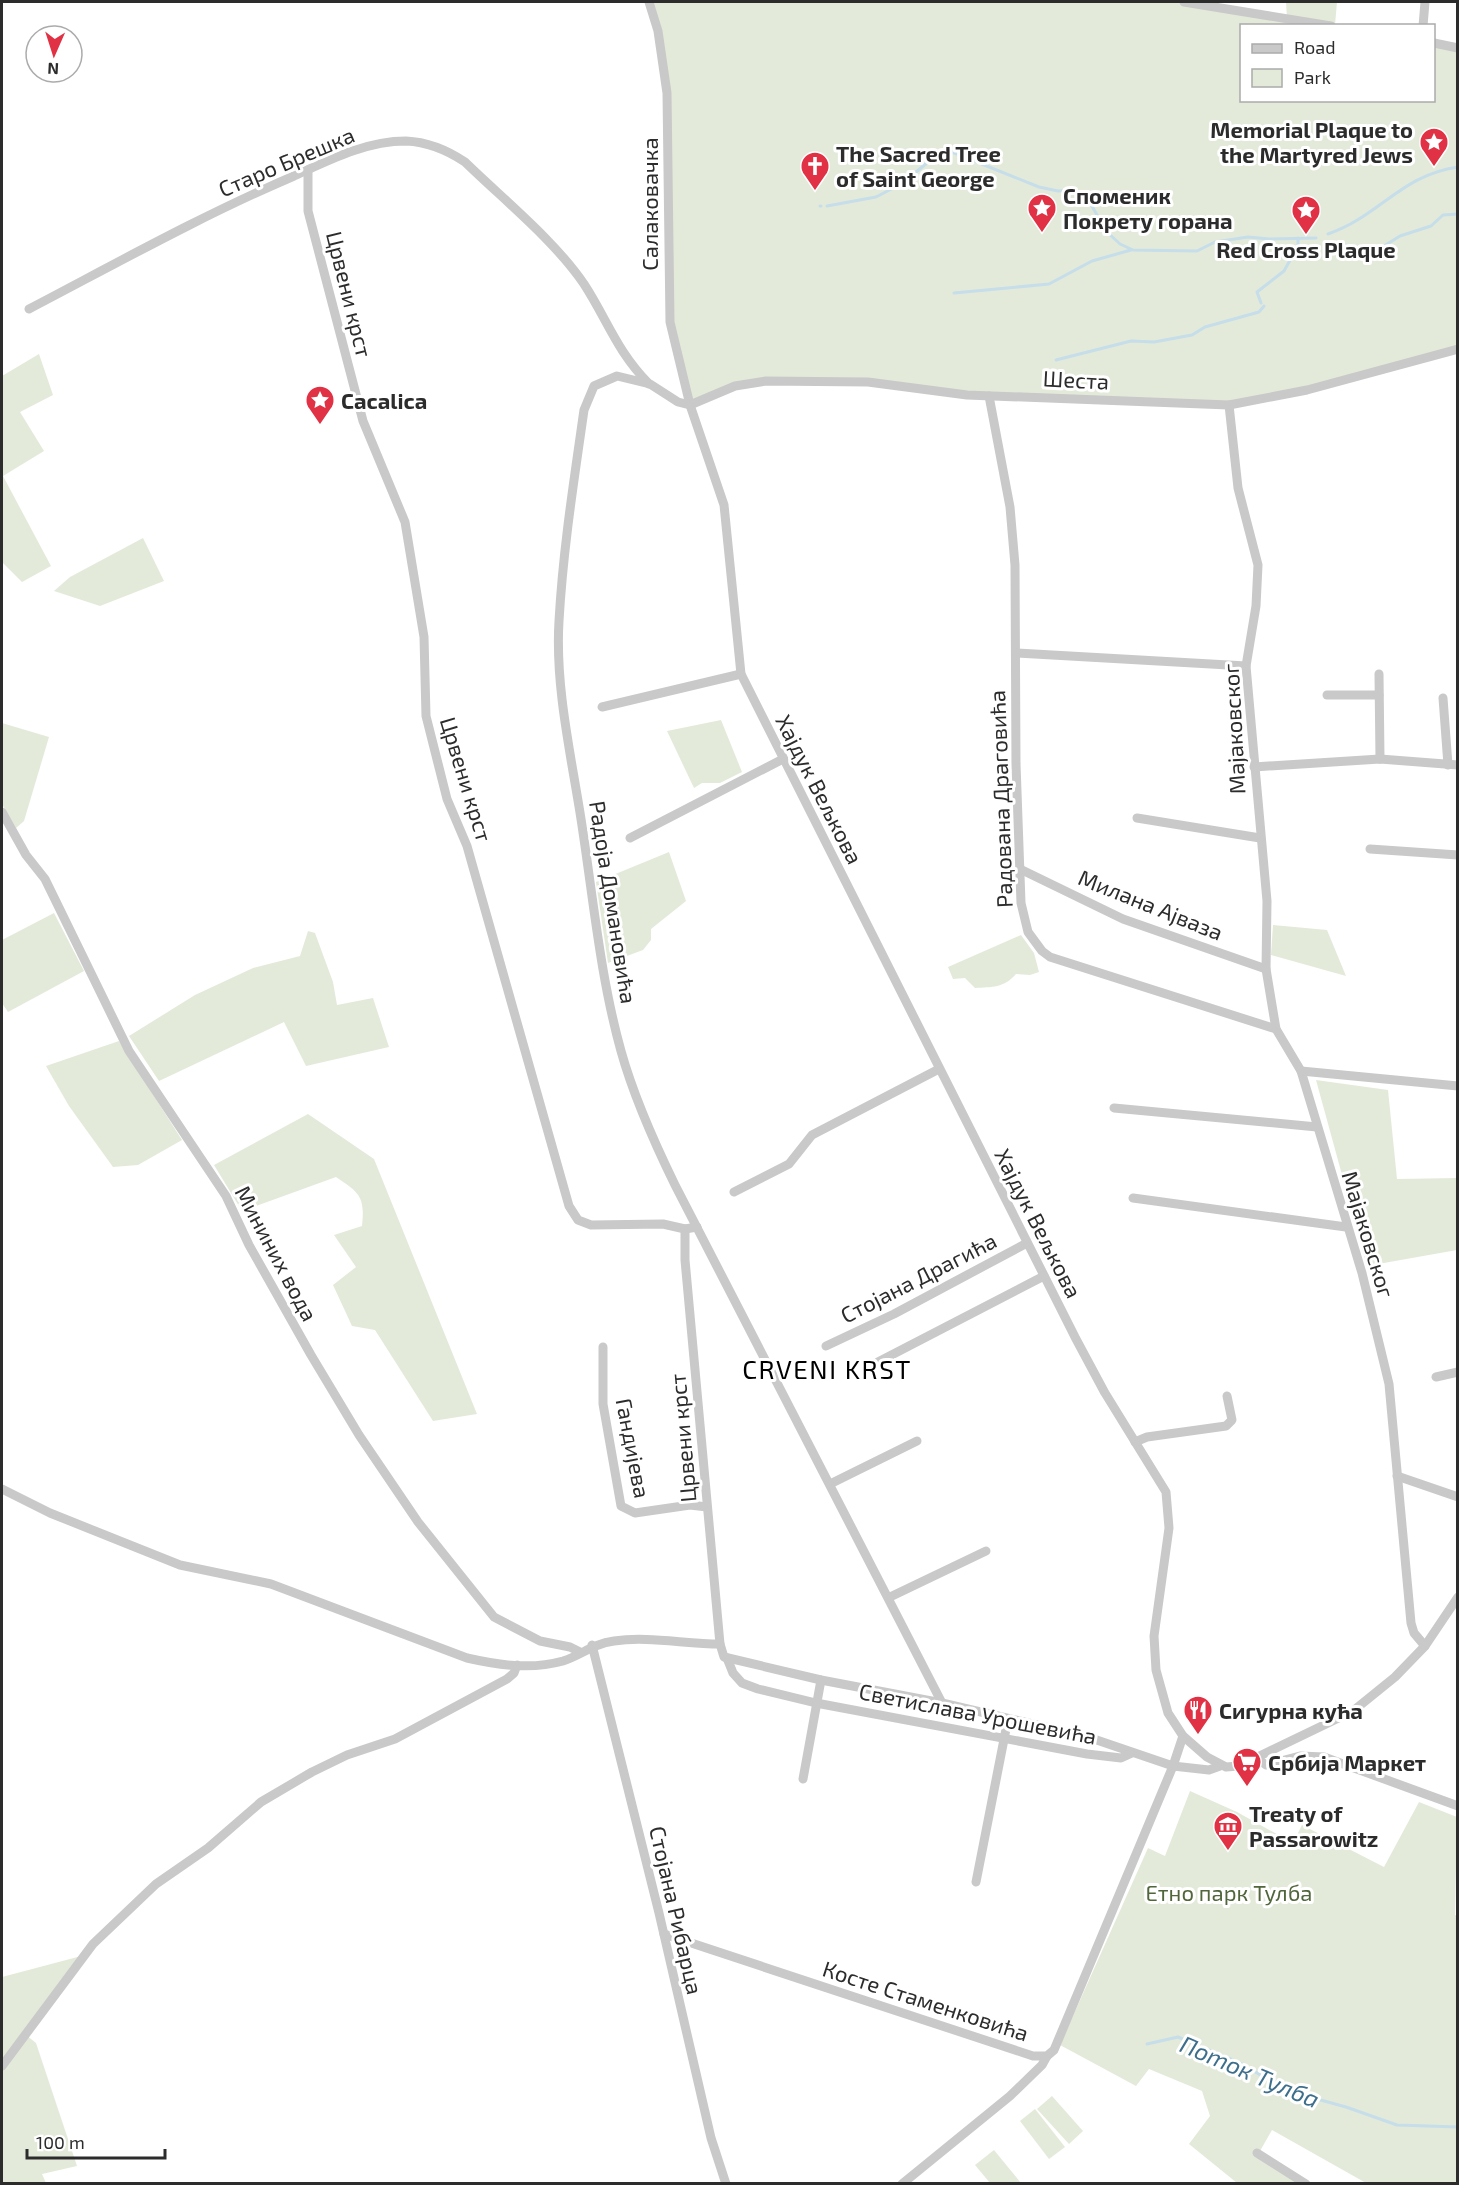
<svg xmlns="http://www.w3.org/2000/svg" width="1459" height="2185" font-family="'Exo 2',sans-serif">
  <rect width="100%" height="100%" fill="#fff"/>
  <g fill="#e3eada">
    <polygon points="649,2 1183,2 1287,18 1286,2 1337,2 1335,25 1242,26 1242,100 1434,100 1434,43 1457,48 1457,349 1253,402 989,396 868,382 739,385 690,405 670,322 667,93"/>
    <polygon points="39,354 53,395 20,412 44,451 3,476 51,566 22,582 2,562 2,376"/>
    <polygon points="143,538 164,581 100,606 54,591 70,577"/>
    <polygon points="721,720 742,772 720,783 702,783 694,788 667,731"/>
    <polygon points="2,723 49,737 24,821 16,828 2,804"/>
    <polygon points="669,852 686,901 651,929 651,940 643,950 608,963 596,882"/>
    <polygon points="54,913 84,971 8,1012 2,1003 2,940"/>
    <polygon points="1273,925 1327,930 1346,976 1271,955"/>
    <polygon points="308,931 315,933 333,982 337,1005 373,998 389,1047 306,1066 284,1022 159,1081 129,1036 195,995 253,968 300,956"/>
    <path d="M 1021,935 L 1034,953 L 1039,972 L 1030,975 L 1016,974 C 1004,988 992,987 975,988 L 965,978 L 953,979 L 948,967 Z"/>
    <polygon points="119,1041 182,1140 138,1165 113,1167 69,1106 46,1066"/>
    <polygon points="1316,1080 1388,1090 1397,1179 1457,1178 1457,1250 1367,1266"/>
    <path d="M 308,1114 L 374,1159 L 477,1414 L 433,1421 L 375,1330 L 352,1326 L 333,1285 L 356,1267 L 334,1235 L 362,1226 C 365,1197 360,1193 336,1177 L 242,1211 L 214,1165 Z"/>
    <polygon points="1190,1791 1237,1812 1293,1843 1302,1825 1384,1867 1419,1802 1457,1817 1455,1915 1458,1916 1457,2183 1366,2183 1272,2130 1260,2151 1300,2183 1237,2183 1189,2144 1210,2116 1202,2091 1149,2069 1136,2086 1060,2045 1148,1848 1165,1856"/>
    <polygon points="85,1955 26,2035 36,2043 77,2166 42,2174 46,2183 2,2184 2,1977"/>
    <polygon points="1052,2096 1083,2131 1069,2144 1037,2109"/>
    <polygon points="1035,2109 1065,2147 1049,2159 1020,2121"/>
    <polygon points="994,2150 1021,2183 990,2183 975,2165"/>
  </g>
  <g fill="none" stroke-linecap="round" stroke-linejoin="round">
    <g stroke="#c6ddea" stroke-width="3">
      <polyline points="820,206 821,206"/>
      <polyline points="827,206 876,197 903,183 934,157 952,152 1039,187 1058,191 1074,190 1086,196 1107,232 1120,244 1133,250 1197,251 1215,242 1248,237 1269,239 1316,238"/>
      <path d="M 1328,234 C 1380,216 1401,175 1458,167"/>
      <polyline points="1331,243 1363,248 1384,246 1400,236 1431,226 1443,215 1458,214"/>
      <polyline points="954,293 1049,284 1092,261 1131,250"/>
      <polyline points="1261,303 1257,292 1284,271 1298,246 1298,238"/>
      <polyline points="1056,360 1131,341 1154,342 1192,335 1205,327 1259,312 1264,306"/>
      <polyline points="1147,2044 1178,2037 1240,2063 1288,2091 1346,2107 1397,2125 1458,2127"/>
    </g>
    <g stroke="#c9c9c9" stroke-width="9">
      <polyline points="649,2 658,31 667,93 670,322 690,405 724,505 741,674 1075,1337 1105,1393 1166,1492 1169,1528 1154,1636 1156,1670 1168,1713 1183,1736 1207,1757 1226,1767 1239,1766 1353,1711 1395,1677 1425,1646 1458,1597"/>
      <polyline points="1184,2 1331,26"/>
      <polyline points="1423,26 1425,2"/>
      <polyline points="1434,43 1458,48"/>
      <polyline points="308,170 308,211 363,421 405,522 424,637 426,716 447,799 467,846 569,1206 578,1220 591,1225 663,1224 685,1229 697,1227"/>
      <path d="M 29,309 C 117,263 203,215 294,176 C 329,160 366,141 406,141 C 429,142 447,150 465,162 C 504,200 554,240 584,284 C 608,321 616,350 649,384"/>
      <polyline points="989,396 1010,507 1015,565 1016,764 1021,903 1028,932 1042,951 1050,957 1276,1029"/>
      <polyline points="1229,405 1238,488 1258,565 1256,606 1246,666 1267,901 1266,969 1276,1029 1301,1071 1362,1273 1389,1384 1411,1623 1414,1633 1425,1646"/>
      <polyline points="1017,653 1246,666"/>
      <polyline points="1379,674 1380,759"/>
      <polyline points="1327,695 1379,695"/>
      <polyline points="1443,698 1448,765"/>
      <polyline points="602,707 741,674"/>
      <polyline points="1254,767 1380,759 1458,765"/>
      <polyline points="2,812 26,855 45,879 129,1051 226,1196 249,1245 311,1355 359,1435 418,1522 494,1617 540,1641 570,1647 580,1652"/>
      <polyline points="1137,818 1260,838"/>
      <polyline points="630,838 783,759"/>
      <polyline points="1370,849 1458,855"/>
      <polyline points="1022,870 1123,919 1266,969"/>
      <polyline points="1301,1071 1458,1086"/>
      <polyline points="1114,1108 1317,1127"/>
      <polyline points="734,1192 789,1164 812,1135 939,1069"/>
      <polyline points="1133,1198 1346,1227"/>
      <polyline points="685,1229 685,1260 720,1644 724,1657 821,1680 942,1703 1085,1736 1173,1766 1209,1770 1220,1766"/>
      <polyline points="826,1346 894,1314 1027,1243"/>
      <polyline points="603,1347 603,1404 621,1506 635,1513 690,1505 707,1507"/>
      <polyline points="878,1362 1044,1276"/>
      <polyline points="1436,1377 1458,1372"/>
      <polyline points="1135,1442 1147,1437 1226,1426 1232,1420 1227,1396"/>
      <polyline points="1397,1476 1458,1497"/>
      <polyline points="830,1484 917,1441"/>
      <path d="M 2,1489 L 50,1513 L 180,1565 L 271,1584 L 467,1658 C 498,1665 531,1670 563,1661 C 582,1655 592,1644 614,1641 C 648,1636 685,1644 720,1644"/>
      <polyline points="890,1597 986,1551"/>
      <polyline points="592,1645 659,1913 711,2138 726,2184"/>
      <polyline points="727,1658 733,1673 742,1683 758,1689 816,1703 1087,1754 1121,1758 1132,1753"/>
      <path d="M 942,1703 L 675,1185 C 654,1142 634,1098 621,1051 C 600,976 593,896 581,819 C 571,755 555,686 559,621 C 563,550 574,480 584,410 L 594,386 L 617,376 L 650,384 L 678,402 L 690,405 L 735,386 L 766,381 L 868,382 L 967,395 L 1229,405 L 1307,390 L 1458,349"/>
      <polyline points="1258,1759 1266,1765 1300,1756 1324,1757 1458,1806"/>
      <polyline points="803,1779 821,1680"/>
      <polyline points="976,1882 1008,1719"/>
      <polyline points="664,1934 1033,2056 1047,2056 1054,2050 1173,1766 1183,1736"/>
      <polyline points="2,2066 93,1944 156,1884 208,1848 261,1802 312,1772 347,1755 395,1739 507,1679 514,1673 517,1665"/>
      <polyline points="1257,2153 1306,2184"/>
      <polyline points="902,2184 1010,2096 1042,2065 1047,2056"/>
    </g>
  </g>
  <defs>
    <g id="sight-pin" transform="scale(1.5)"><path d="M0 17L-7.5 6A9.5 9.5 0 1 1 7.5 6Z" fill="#e03244" stroke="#fff"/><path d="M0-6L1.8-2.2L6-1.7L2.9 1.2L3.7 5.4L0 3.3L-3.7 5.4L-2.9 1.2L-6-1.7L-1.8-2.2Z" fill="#fff"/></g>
    <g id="church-pin" transform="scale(1.5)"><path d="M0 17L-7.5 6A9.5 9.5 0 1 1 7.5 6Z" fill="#e03244" stroke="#fff"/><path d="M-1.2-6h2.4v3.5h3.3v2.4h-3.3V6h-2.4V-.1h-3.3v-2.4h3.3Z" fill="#fff"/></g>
    <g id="restaurant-pin" transform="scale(1.5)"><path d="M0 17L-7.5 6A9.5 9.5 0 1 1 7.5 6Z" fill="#e03244" stroke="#fff"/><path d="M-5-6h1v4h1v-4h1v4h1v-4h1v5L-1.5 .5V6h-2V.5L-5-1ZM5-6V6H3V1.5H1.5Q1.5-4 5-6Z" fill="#fff"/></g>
    <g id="supermarket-pin" transform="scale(1.5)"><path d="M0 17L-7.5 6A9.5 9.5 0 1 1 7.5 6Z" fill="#e03244" stroke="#fff"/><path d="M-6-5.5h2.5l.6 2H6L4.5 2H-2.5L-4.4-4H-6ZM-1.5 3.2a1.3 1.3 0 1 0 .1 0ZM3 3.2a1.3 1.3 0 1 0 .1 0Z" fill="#fff"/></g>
    <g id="museum-pin" transform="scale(1.5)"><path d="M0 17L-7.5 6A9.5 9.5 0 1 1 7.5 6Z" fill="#e03244" stroke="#fff"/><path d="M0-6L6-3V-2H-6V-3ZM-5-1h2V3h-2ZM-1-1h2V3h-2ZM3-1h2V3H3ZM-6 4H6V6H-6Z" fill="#fff"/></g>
  </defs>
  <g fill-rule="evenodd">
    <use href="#sight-pin" x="1434" y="142"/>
    <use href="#church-pin" x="815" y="166"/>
    <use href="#sight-pin" x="1042" y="208"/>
    <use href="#sight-pin" x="1306" y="210"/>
    <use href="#sight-pin" x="320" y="400"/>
    <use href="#restaurant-pin" x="1198" y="1710"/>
    <use href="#supermarket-pin" x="1247" y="1762"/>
    <use href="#museum-pin" x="1228" y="1826"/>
  </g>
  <g text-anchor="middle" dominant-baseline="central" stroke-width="6" stroke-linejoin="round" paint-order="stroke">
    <g font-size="22" font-weight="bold" fill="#2c2c2c" stroke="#fff" text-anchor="start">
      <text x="1413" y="129" text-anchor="end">Memorial Plaque to<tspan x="1413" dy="25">the Martyred Jews</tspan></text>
      <text x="836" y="153">The Sacred Tree<tspan x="836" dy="25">of Saint George</tspan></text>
      <text x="1063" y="195">Споменик<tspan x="1063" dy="25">Покрету горана</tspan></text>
      <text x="1306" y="249" text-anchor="middle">Red Cross Plaque</text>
      <text x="341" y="400">Cacalica</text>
      <text x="1219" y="1710">Сигурна кућа</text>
      <text x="1268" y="1762">Србија Маркет</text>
      <text x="1249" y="1813">Treaty of<tspan x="1249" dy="25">Passarowitz</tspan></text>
    </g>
    <g font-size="22" fill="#2c2c2c" stroke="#fff">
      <text transform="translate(286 161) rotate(-23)">Старо Брешка</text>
      <text transform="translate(649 204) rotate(-90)">Салаковачка</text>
      <text transform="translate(350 294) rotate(76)">Црвени крст</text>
      <text transform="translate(1076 379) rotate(3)">Шеста</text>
      <text transform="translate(1233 729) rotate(-93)">Мајаковског</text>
      <text transform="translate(467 779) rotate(73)">Црвени крст</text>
      <text transform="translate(820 789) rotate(63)">Хајдук Вељкова</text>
      <text transform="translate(1000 799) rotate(-92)">Радована Драговића</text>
      <text transform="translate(614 902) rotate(81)">Радоја Домановића</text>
      <text transform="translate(1151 904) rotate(22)">Милана Ајваза</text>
      <text transform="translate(1039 1223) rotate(63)">Хајдук Вељкова</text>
      <text transform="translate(1369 1234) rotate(73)">Мајаковског</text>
      <text transform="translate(277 1253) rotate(62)">Мининих вода</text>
      <text transform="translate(918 1277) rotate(-27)">Стојана Драгића</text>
      <text transform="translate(682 1438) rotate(-95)">Црвени крст</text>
      <text transform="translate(634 1448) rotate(79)">Гандијева</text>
      <text transform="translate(978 1713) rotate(11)">Светислава Урошевића</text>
      <text transform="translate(677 1910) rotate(77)">Стојана Рибарца</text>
      <text transform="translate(926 2000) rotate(18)">Косте Стаменковића</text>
    </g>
    <g font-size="22" fill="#51663b" stroke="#fff">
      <text x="1229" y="1892">Етно парк Тулба</text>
    </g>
    <g font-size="24" font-style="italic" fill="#3d6f8c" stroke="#fff">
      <text transform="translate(1250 2071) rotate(23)">Поток Тулба</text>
    </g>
    <g font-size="26" letter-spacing="1.5" fill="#000" stroke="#fff">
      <text x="827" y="1368">CRVENI KRST</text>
    </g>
  </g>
  <rect width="1459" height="2185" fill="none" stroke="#2c2c2c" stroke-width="6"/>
  <rect x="1240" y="24" width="195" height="78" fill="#ffffff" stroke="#ababab" stroke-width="1.5"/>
  <rect x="1252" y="44" width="30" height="9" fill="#c9c9c9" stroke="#ababab" stroke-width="1.5"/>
  <text x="1294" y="54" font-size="18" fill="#2c2c2c">Road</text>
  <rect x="1252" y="69" width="30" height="18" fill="#e3eada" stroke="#ababab" stroke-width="1.5"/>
  <text x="1294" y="84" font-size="18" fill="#2c2c2c">Park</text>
  <g transform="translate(54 54) rotate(183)"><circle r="28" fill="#ffffff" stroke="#ababab" stroke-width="1.5"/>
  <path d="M0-4.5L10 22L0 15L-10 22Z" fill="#e03244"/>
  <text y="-9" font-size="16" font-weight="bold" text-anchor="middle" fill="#2c2c2c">N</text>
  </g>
  <path d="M27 2149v9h138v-9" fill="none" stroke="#2c2c2c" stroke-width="3"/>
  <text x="36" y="2149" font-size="18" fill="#2c2c2c" stroke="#ffffff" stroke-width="4.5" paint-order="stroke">100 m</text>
</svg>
